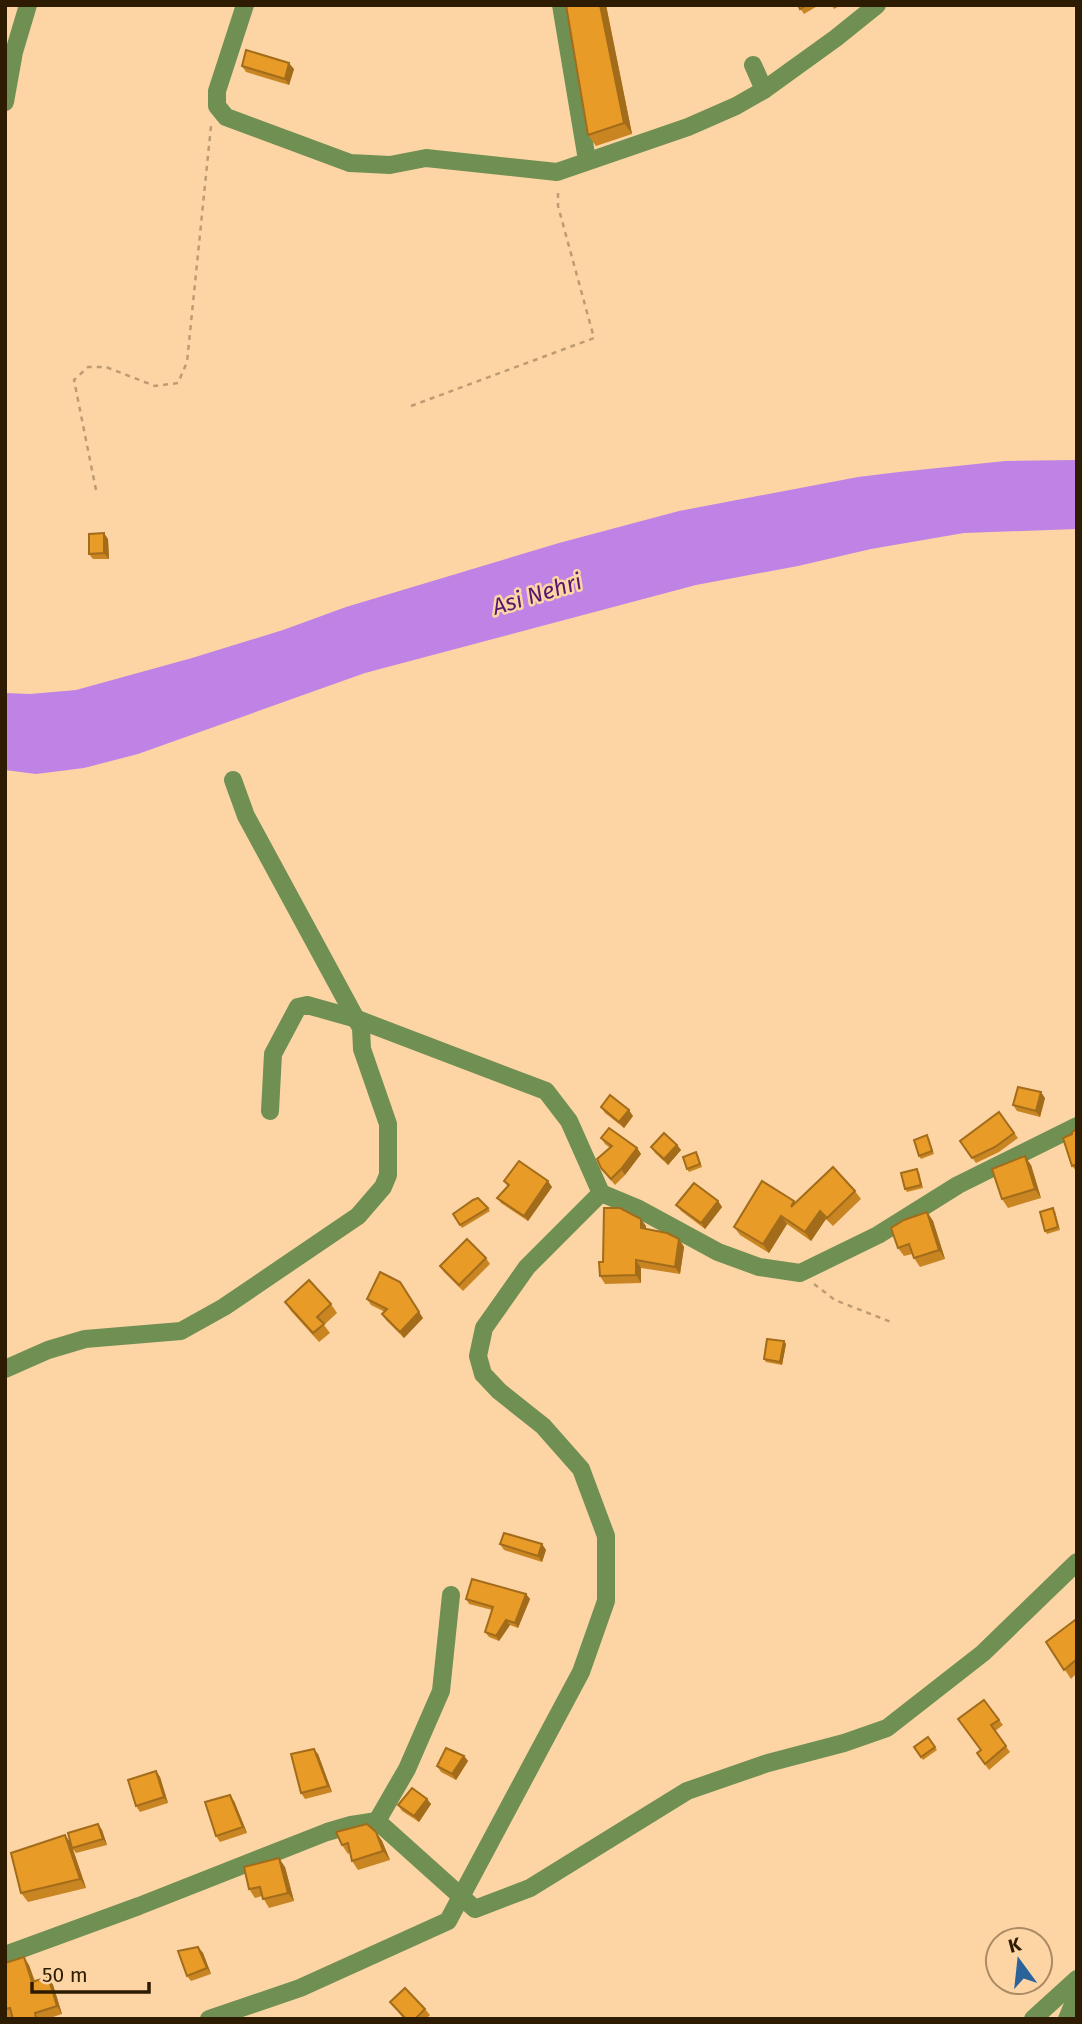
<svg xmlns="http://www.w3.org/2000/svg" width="1082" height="2024" font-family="'Fira Sans',sans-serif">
  <rect width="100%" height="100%" fill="#fdd5a5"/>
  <polygon fill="#bf83e5" points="1077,460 1077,529 964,533 871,549 798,566 696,585 365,673 138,754 84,768 36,774 5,770 5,693 30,694 76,690 192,658 283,630 346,607 559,543 679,511 858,477 899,472 1005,461"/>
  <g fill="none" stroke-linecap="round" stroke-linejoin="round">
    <g stroke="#bd9c73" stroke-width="2.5" stroke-dasharray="5 5" stroke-linecap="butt">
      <polyline points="411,406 594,338 558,206 558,189"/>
      <polyline points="96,490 74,380 88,367 106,367 155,386 178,383 187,362 211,126"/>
      <polyline points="814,1284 835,1300 891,1322"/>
    </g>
    <g stroke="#6f9052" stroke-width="18">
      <polyline points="245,5 217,91 217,106 226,117 350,163 390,165 426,158 557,172 688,127 736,106 764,90 836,38 877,5"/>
      <polyline points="561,5 587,160"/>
      <polyline points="753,65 764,90"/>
      <polyline points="5,102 14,52 28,5"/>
      <polyline points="270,1111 273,1054 298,1007 307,1005 357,1019 546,1091 569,1121 601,1193 637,1208 718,1252 759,1267 800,1273 878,1235 958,1185 1077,1126"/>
      <polyline points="5,1369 48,1350 85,1339 181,1331 224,1307 358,1216 383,1187 388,1175 388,1124 362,1049 361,1028 246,816 233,780"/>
      <polyline points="377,1821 407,1769 441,1691 451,1595"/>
      <polyline points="5,1955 139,1906 327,1832 351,1825 377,1821 475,1909 530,1888 687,1791 768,1763 844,1743 887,1728 983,1653 1077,1562"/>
      <polyline points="209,2019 300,1988 448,1921 581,1672 606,1601 606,1536 581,1469 543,1426 499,1391 483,1374 478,1356 484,1328 527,1267 601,1193"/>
      <polyline points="1033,2019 1077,1979"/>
      <polyline points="1067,2019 1077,1995"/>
    </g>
  </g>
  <g fill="#c88522">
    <polygon points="566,5 606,5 632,134 596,146 588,135"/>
    <polygon points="798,5 819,5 804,14"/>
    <polygon points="832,5 841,5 834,9"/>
    <polygon points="242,66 294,69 289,85 246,72"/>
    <polygon points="108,539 109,559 93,559 89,554"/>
    <polygon points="1045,1098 1040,1117 1017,1111 1013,1105"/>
    <polygon points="601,1107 633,1116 624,1128 605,1113"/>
    <polygon points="999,1112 1018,1138 999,1152 976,1163 960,1141"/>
    <polygon points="1077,1129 1077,1172 1072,1166 1072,1134"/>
    <polygon points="601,1138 637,1148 641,1154 625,1175 615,1185 601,1168 610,1148 605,1144"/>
    <polygon points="929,1138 934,1154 921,1159 919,1156"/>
    <polygon points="677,1145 681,1150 668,1165 655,1153 651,1147"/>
    <polygon points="698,1155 702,1167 689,1172 687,1169"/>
    <polygon points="1031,1165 1041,1198 1008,1208 1002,1199"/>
    <polygon points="919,1172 923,1188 907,1192 905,1189"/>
    <polygon points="504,1181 552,1187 528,1221 501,1203 497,1198 508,1187"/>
    <polygon points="855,1191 861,1199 833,1226 826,1219 811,1241 787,1224 769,1253 740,1235 734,1227 795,1203"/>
    <polygon points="718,1201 722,1207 705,1229 681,1211 676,1205"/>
    <polygon points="488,1208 490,1211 462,1228 453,1214"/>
    <polygon points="1055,1211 1060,1230 1047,1234 1045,1231"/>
    <polygon points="927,1212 933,1221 945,1259 920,1267 914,1258 912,1254 904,1256 898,1248"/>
    <polygon points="646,1226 646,1229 679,1239 684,1247 680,1274 641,1268 641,1283 605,1284 600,1276 603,1262"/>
    <polygon points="486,1258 490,1264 463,1291 444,1272 440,1266"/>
    <polygon points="367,1299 423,1318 404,1338 386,1320 382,1314 385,1312 371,1305"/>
    <polygon points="285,1302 331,1304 337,1313 324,1325 330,1333 319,1342 291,1311"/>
    <polygon points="784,1341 786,1344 782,1365 766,1362 764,1359"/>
    <polygon points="500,1544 542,1544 546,1550 542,1562 504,1550"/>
    <polygon points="526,1594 530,1599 518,1628 510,1625 499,1641 489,1637 485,1632 492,1610 469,1604 466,1599"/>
    <polygon points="1077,1622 1077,1673 1071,1679 1046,1642"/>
    <polygon points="984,1700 1003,1725 995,1731 1010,1752 989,1770 977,1753 981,1750"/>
    <polygon points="928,1737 937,1750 923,1760 914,1747"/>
    <polygon points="318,1754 332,1792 305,1799 301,1793"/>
    <polygon points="464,1756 468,1761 456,1780 441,1772 437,1766"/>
    <polygon points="156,1771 160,1777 168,1803 140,1812 136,1806"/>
    <polygon points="427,1799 431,1804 419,1822 402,1811 398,1805"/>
    <polygon points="234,1801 247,1833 220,1842 216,1836"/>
    <polygon points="98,1824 102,1830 107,1845 76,1853 73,1849 86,1888 28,1902 21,1893 65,1835 71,1843"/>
    <polygon points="376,1832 382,1841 390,1860 358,1870 352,1861 350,1853 348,1854 342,1845"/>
    <polygon points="285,1867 294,1901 269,1908 262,1896 255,1898 249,1889"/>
    <polygon points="198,1947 203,1953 211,1974 191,1981 187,1976"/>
    <polygon points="5,1963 29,1965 35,1981 48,1977 53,1985 62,2014 47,2019 13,2019 13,2017 5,2019"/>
    <polygon points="390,2002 425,2009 430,2015 426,2019 404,2019"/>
  </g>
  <g fill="#a26c1b">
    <polygon points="600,5 606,5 632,134 624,123"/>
    <polygon points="289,63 294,69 289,85 285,79"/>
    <polygon points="104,533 108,539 109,559 104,553"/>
    <polygon points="1041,1092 1045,1098 1040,1117 1036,1111"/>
    <polygon points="629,1110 633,1116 624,1128 619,1122"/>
    <polygon points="677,1145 681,1150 668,1165 664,1159"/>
    <polygon points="637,1148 641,1154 625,1175 621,1169"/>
    <polygon points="1025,1156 1031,1165 1041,1198 1035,1189"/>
    <polygon points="548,1181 552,1187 528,1221 524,1216"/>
    <polygon points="718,1201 722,1207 705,1229 701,1223"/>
    <polygon points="820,1211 826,1219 811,1241 805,1232"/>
    <polygon points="927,1212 933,1221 945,1259 939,1250"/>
    <polygon points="781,1216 787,1224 769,1253 763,1244"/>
    <polygon points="641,1219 646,1226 646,1236 641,1228"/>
    <polygon points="679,1239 684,1247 680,1274 675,1267"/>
    <polygon points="636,1260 641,1268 641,1283 636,1275"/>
    <polygon points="404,1288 423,1318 404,1338 400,1332"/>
    <polygon points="784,1341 786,1344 782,1365 780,1362"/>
    <polygon points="542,1544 546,1550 542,1562 538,1556"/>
    <polygon points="526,1594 530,1599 518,1628 515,1623"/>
    <polygon points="506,1620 510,1625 499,1641 496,1636"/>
    <polygon points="314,1749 318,1754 332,1792 328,1786"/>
    <polygon points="464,1756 468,1761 456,1780 452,1774"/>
    <polygon points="156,1771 160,1777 168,1803 164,1797"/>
    <polygon points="230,1795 234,1801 247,1833 243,1827"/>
    <polygon points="427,1799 431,1804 419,1822 414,1816"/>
    <polygon points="98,1824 102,1830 107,1845 103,1839"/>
    <polygon points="376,1832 382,1841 390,1860 383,1851"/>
    <polygon points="65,1835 71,1844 86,1888 80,1879"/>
    <polygon points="279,1858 285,1867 294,1901 288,1893"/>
    <polygon points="198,1947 203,1953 211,1974 207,1968"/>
    <polygon points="24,1957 29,1965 37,1990 32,1982"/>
    <polygon points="48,1977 53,1985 62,2014 57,2006"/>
  </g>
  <g fill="#e89b27" stroke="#a26c1b" stroke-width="2">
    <polygon points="566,5 600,5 624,123 588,135"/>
    <polygon points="798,5 807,5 800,9"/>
    <polygon points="246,50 289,63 285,79 242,66"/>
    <polygon points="104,533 104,553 89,554 89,534"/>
    <polygon points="1018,1087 1041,1092 1036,1111 1013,1105"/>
    <polygon points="610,1095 629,1110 619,1122 601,1107"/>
    <polygon points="999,1112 1014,1133 995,1147 972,1158 960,1141"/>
    <polygon points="609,1128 637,1148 621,1169 611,1179 601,1168 597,1159 612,1146 601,1138"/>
    <polygon points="1077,1129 1077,1164 1072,1166 1063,1138 1072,1134 1072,1132"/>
    <polygon points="664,1133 677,1145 664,1159 651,1147"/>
    <polygon points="927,1135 932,1151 919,1156 914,1140"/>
    <polygon points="696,1152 700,1164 687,1169 683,1157"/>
    <polygon points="1025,1156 1035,1189 1002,1199 992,1169"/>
    <polygon points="519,1161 548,1181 524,1216 497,1198 509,1185 504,1181"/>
    <polygon points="833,1167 855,1191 827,1218 820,1211 805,1232 781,1216 763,1244 734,1227 762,1181 794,1201 791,1207"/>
    <polygon points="917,1169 921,1185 905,1189 901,1173"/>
    <polygon points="694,1183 718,1201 701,1223 676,1205"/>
    <polygon points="478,1198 488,1208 460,1225 453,1214 473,1200"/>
    <polygon points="604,1208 620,1208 641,1219 641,1228 667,1233 679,1239 675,1267 636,1260 636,1275 600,1276 599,1262 603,1262"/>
    <polygon points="1053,1208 1058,1227 1045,1231 1040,1212"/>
    <polygon points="927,1212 939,1250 914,1258 909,1244 898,1248 891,1228 904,1220"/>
    <polygon points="467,1239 486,1258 459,1285 440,1266"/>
    <polygon points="380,1272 400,1282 419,1312 400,1332 382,1314 387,1309 367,1299"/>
    <polygon points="309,1280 331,1304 317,1317 324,1324 313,1333 285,1302"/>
    <polygon points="767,1339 784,1341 780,1362 764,1359"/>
    <polygon points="504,1533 542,1544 538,1556 500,1544"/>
    <polygon points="472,1579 526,1594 515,1623 506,1620 496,1636 485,1632 493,1607 466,1599"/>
    <polygon points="1075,1620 1077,1622 1077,1659 1064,1670 1046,1642"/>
    <polygon points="984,1700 999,1720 991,1725 1006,1746 985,1764 977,1753 981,1750 958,1719"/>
    <polygon points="928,1737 935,1747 921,1757 914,1747"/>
    <polygon points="446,1748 464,1756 452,1774 437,1766"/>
    <polygon points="314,1749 328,1786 301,1793 291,1754"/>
    <polygon points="156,1771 164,1797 136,1806 128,1780"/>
    <polygon points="412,1788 427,1799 414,1816 398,1805"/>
    <polygon points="230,1795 243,1827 216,1836 205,1802"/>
    <polygon points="98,1824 103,1839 72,1848 68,1833"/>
    <polygon points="367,1824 376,1832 383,1851 352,1861 348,1843 342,1845 336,1832"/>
    <polygon points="65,1835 80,1879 21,1893 11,1853"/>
    <polygon points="279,1858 288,1893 263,1899 260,1887 249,1889 244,1867"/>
    <polygon points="198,1947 207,1968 187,1976 178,1951"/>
    <polygon points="24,1957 32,1982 48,1977 57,2006 35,2013 36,2019 13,2019 10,2008 5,2009 5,1963"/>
    <polygon points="405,1988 425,2009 415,2019 406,2019 390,2002"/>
  </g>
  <g text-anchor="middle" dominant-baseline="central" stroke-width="5" stroke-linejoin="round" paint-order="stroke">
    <g font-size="23" font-style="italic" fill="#521870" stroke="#fdd5a5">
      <text transform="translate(537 594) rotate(-17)">Asi Nehri</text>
    </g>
  </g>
  <rect width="1082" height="2024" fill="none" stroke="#2d1b02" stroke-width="14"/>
  <g transform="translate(1019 1961) rotate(345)"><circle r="33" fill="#fdd5a5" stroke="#aa8b64" stroke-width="2"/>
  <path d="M0-5L12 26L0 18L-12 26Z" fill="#2a629a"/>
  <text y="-10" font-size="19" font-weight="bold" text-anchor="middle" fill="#2d1b02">K</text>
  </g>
  <path d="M32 1982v10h117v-10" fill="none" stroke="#2d1b02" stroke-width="3.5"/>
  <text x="42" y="1982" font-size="21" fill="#2d1b02" stroke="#fdd5a5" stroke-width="5" paint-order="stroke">50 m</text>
</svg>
